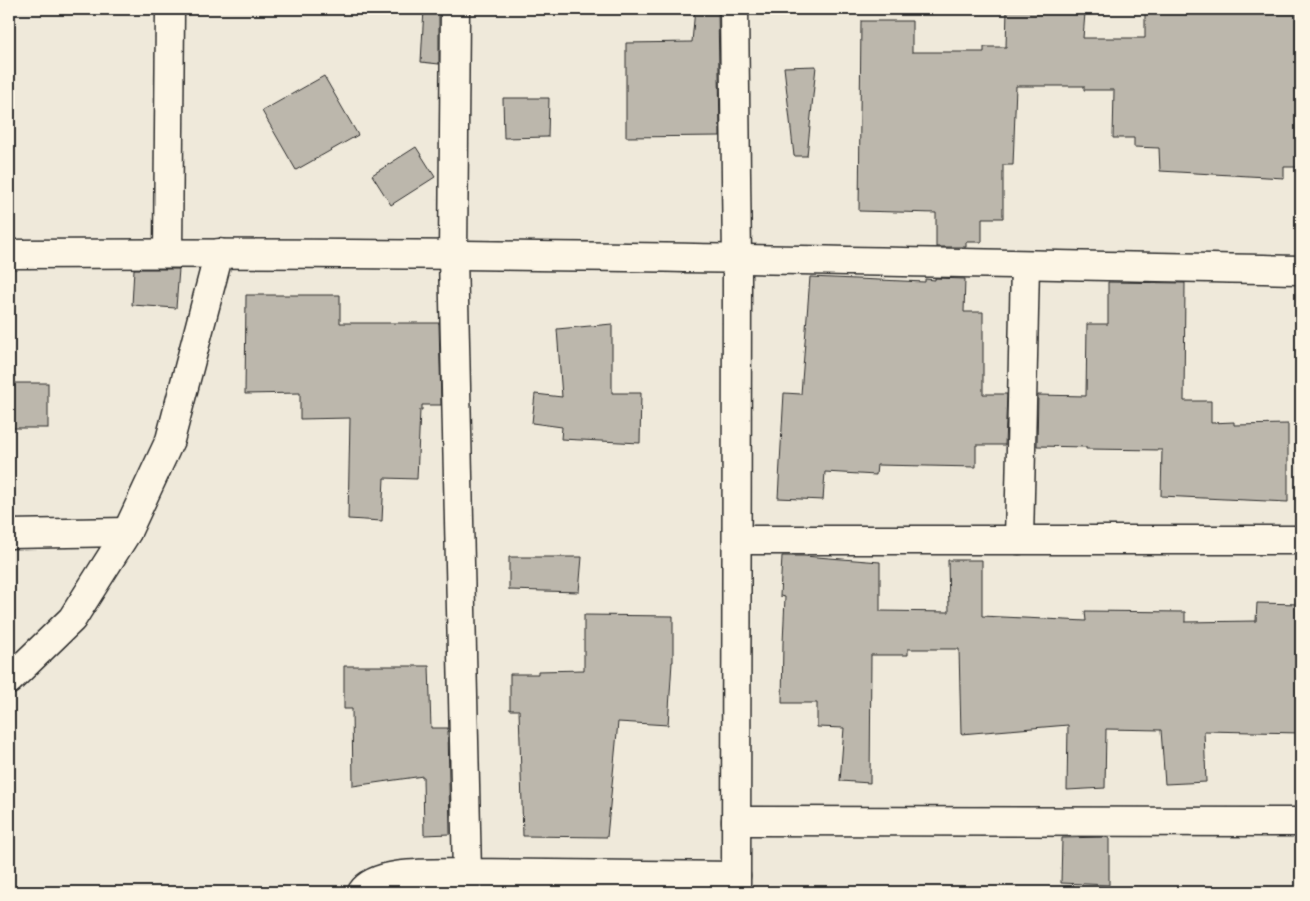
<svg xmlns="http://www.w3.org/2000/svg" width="1310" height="901" font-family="'Gochi Hand',sans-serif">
  <rect width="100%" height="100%" fill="#efe9da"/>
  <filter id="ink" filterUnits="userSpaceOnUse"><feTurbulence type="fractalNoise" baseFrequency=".02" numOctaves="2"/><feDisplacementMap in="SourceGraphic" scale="10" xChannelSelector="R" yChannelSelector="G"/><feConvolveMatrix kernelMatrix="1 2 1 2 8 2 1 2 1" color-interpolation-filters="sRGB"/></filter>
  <g filter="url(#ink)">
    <g fill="#bcb7ac" stroke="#2b2b2b">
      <polygon points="424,9 439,9 439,64 421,62"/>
      <polygon points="695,9 718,9 720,136 626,137 626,43 692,42"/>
      <polygon points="1007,9 1085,13 1083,38 1145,38 1145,9 1301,9 1301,167 1284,167 1284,178 1160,171 1159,148 1134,147 1134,138 1113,138 1114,90 1084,90 1084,86 1016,86 1013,165 1003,165 1003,218 982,218 982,242 966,242 966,247 936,247 936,213 859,211 861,21 912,21 912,52 984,52 984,47 1006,47"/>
      <polygon points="816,66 807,156 794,156 784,67"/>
      <polygon points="324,76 358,135 296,170 262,111"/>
      <polygon points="503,98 549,98 548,137 504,138"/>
      <polygon points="416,147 435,177 391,205 372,175"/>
      <polygon points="134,269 179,269 176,308 132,305"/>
      <polygon points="810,277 925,282 925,279 935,280 935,278 965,279 964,312 983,312 983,394 1007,394 1005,445 976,445 976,467 877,465 876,475 825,472 823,500 778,498 784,393 801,394"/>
      <polygon points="1108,282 1185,283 1184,401 1211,401 1211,423 1234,422 1234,425 1288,424 1288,502 1161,496 1162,450 1086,449 1086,447 1037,446 1038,395 1086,396 1087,324 1108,324"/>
      <polygon points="246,295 340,295 340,323 439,323 441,405 422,405 422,410 420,410 417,479 384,478 382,521 348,519 350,418 300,419 300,393 245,394"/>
      <polygon points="612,324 612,393 641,393 640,443 561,439 562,427 532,423 535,394 562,397 557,329"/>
      <rect x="9" y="383" width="39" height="45"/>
      <polygon points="782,556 804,556 880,562 880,611 949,612 948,560 982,560 982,616 1086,621 1085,611 1185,612 1185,622 1256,621 1257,603 1301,604 1301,733 1204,731 1206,782 1165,784 1161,730 1106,729 1105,788 1067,790 1068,725 961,734 959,649 908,649 908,655 871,655 870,783 840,781 844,728 817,727 817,703 782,703 783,643 785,597 780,596"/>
      <polygon points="509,557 582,557 579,592 509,590"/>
      <polygon points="584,615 673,616 673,662 672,662 668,725 618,722 607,837 523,836 519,710 510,710 510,674 538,674 538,671 584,670"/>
      <polygon points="344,666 429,666 431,728 448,728 450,834 424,835 423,776 353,786 352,709 344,709"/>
      <polygon points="1104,837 1109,838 1109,885 1061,883 1062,838"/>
    </g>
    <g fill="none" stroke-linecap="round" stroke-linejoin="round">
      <g stroke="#2b2b2b" stroke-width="31">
        <g id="street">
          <polyline points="455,9 453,256 467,873 736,876"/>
          <polyline points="734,9 737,260 736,892"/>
          <polyline points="168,253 170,9"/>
          <path d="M 9,254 C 440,251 871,261 1301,270"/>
          <polyline points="9,534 127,532"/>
          <polyline points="737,540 1301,540"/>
          <polyline points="1019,540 1025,265"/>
          <polyline points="9,680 72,619 127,532 170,440 219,253"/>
          <polyline points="736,821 1301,822"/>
          <path d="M 362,892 C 377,869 441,874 467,873"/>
        </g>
      </g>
      <use href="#street" stroke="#fcf5e5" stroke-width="28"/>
    </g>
  </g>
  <rect width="1310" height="901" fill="none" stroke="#fcf5e5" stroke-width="30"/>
  <rect x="15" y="15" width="1280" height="871" fill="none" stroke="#2b2b2b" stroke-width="2" filter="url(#ink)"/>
</svg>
